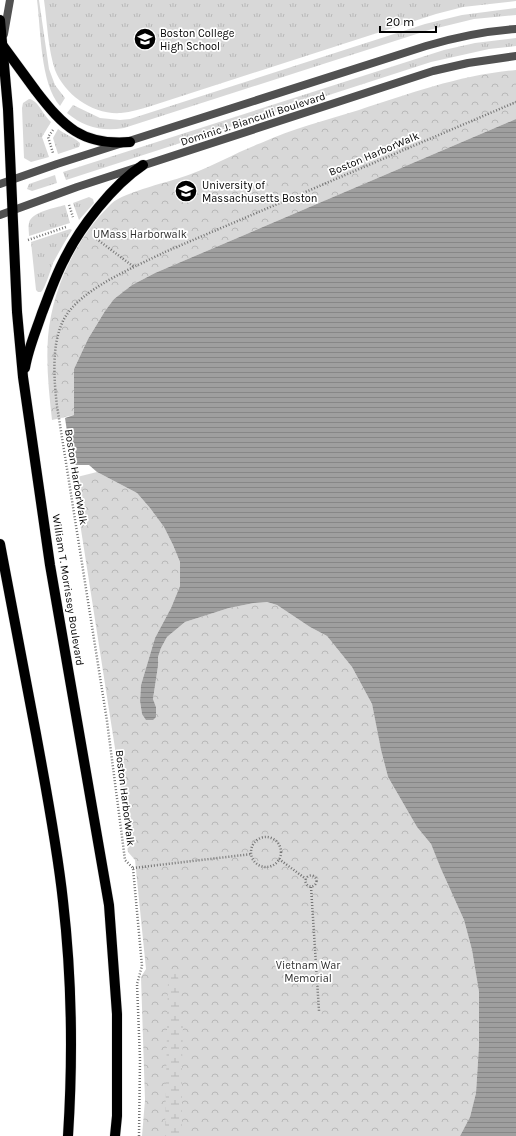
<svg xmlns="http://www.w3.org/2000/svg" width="516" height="1136" font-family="Karla,sans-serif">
  <defs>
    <pattern id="grass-tufts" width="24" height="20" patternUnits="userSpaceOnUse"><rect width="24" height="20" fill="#d8d8d8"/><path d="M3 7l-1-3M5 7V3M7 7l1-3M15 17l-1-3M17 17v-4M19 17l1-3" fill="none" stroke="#b8b8b8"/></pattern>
    <pattern id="forest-crowns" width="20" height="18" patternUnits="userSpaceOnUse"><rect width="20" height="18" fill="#d8d8d8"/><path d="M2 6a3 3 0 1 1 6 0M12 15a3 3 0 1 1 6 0" fill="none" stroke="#b8b8b8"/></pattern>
    <pattern id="wetland-marsh" width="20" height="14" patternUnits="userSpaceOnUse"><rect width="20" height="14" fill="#d8d8d8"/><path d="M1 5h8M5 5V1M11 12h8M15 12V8" fill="none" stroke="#b8b8b8"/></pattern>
    <pattern id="water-rules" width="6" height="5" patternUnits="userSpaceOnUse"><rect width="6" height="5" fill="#9f9f9f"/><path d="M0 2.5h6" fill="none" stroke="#878787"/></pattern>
  </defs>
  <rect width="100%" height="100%" fill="#fff"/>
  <g fill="url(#grass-tufts)">
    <path d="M 37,0 L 39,0 L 49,69 L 55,85 L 65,98 L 60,106 C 40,83 41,30 37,0 Z"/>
    <path d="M 44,0 L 516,0 L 516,1 L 463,7 L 436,14 L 151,106 C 141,109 131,112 121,113 C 93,115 65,95 55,70 C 48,50 47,21 44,0 Z"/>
    <path d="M 516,8 L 516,15 L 474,19 L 429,30 L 124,128 C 102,132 84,127 67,113 L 73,105 L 100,118 L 120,120 L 130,119 L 425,24 L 462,15 Z"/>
    <polygon points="516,38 516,46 489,49 431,62 66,180 63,172 444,50 475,43"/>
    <path d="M 29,99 C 38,100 43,115 51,122 L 42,137 L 49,157 L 31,162 L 24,158 L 22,108 L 23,103 Z"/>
    <path d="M 58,129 C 64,134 74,137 80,143 L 79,147 L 58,154 L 53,138 Z"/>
    <polygon points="55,175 57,183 32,191 27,189 29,184"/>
    <polygon points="89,197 93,199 94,203 79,220 73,203"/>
    <path d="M 65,205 L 70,223 L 29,236 C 29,232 28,227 29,223 C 31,212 55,208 65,205 Z"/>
    <path d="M 70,229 L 72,230 C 65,241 59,252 53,263 C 51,269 45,289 41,292 L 38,292 L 36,290 L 31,242 Z"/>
  </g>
  <g fill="url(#forest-crowns)">
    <path d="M 516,70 L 516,119 L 155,273 L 132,285 L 114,299 L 105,311 L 88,339 L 74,369 L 74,415 L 52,420 C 49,393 46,365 48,337 C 52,289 76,238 111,204 C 125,191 171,182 191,174 C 215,165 237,152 261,143 C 292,129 326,120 359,110 C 411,93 461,75 516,70 Z"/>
    <polygon points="97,472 137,493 150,508 164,527 173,545 180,562 180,586 171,608 155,638 141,685 140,701 142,714 156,707 153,699 158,666 158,657 161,648 167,637 185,622 229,608 254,603 267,602 277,605 310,627 327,636 352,667 372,704 381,750 388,777 417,827 431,844 441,869 464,920 472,950 479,992 479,1045 476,1093 470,1117 460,1136 142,1136 145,1100 141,977 146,969 135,860 128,852 119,774 73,478"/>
  </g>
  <polygon fill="url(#wetland-marsh)" points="176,970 178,976 183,1027 182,1068 182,1136 165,1136 168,979 170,972"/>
  <polygon fill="url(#water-rules)" points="516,119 516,1136 460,1136 470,1117 476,1093 479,1045 479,992 472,950 464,920 441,869 431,844 417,827 388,777 381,750 372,704 352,667 327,636 310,627 277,605 267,602 254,603 229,608 185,622 167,637 161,648 158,657 158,666 153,699 156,707 156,717 153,720 146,720 142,714 140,701 141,685 155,638 171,608 180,586 180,562 173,545 164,527 150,508 137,493 97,472 89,465 72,465 65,418 74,415 74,369 88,339 105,311 114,299 132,285 155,273"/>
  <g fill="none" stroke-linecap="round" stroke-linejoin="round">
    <g stroke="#dbdbdb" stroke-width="11">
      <g id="primary">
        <polyline points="0,20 8,109 17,312 23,377 50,565 109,905 117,1014 117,1116 115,1136"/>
        <path d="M 3,46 C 14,61 25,76 36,91 C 63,126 82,146 130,142"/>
        <path d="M 25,368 C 28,349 36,331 42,313 C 49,295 55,277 64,260 C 80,227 113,185 143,165"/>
        <path d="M 0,544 C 12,607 24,670 36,734 C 46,789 57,845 63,901 C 72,979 73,1058 68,1136"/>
      </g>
    </g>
    <g stroke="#737373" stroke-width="2.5" stroke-dasharray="1 2" stroke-linecap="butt">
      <polyline points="53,130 48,137 53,153"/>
      <polyline points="69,205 73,217"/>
      <polyline points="94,237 134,267"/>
      <polyline points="28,240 66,227"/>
      <circle cx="266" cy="852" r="15"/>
      <polyline points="279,859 306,879"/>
      <polyline points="133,868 252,854"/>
      <circle cx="311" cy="881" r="5.5"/>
      <polyline points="311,887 319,1011"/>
      <path d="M 139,1136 L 140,1059 L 137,984 L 142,966 L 133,868 L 125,860 L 107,721 L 57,406 C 54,380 51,343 64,319 C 80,289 135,267 165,252 L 516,102"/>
    </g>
    <g stroke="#515151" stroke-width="8">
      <polyline points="4,34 10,0"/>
      <path d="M 0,184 L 57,164 L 426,46 C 456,37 485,31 516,29"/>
      <polyline points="0,215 77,187 433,71 468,63 516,56"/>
    </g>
    <use href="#primary" stroke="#000" stroke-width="10"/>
  </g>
  <defs>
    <g id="school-disc" transform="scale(1.15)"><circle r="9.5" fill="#000" stroke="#fff"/><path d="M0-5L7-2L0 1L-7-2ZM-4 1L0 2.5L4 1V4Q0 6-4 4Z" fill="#fff"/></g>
    <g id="university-disc" transform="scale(1.15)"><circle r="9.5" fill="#000" stroke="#fff"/><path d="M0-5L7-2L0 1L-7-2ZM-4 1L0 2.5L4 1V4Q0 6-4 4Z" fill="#fff"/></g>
  </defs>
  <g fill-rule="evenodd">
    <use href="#school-disc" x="145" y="39"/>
    <use href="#university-disc" x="186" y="191"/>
  </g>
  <g text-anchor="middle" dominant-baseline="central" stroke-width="3.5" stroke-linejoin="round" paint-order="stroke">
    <g font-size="11" fill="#000" stroke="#fff" text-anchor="start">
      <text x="160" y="33">Boston College<tspan x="160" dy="13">High School</tspan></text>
      <text x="202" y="185">University of<tspan x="202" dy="13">Massachusetts Boston</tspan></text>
    </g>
    <g font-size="11" fill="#000" stroke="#fff">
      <text transform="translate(253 119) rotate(-18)">Dominic J. Bianculli Boulevard</text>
      <text transform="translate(374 154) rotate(-23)">Boston HarborWalk</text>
      <text transform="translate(76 477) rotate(81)">Boston HarborWalk</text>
      <text transform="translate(68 590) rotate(81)">William T. Morrissey Boulevard</text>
      <text transform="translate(125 798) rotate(83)">Boston HarborWalk</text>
    </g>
    <g font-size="11" fill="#2f2f2f" stroke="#fff">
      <text x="140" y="234">UMass Harborwalk</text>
      <text x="308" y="965">Vietnam War<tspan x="308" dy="13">Memorial</tspan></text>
    </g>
  </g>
  <path d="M380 26v6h56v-6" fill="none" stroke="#000000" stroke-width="2"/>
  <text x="386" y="26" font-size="12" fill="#000000" stroke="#ffffff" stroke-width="3" paint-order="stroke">20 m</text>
</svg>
